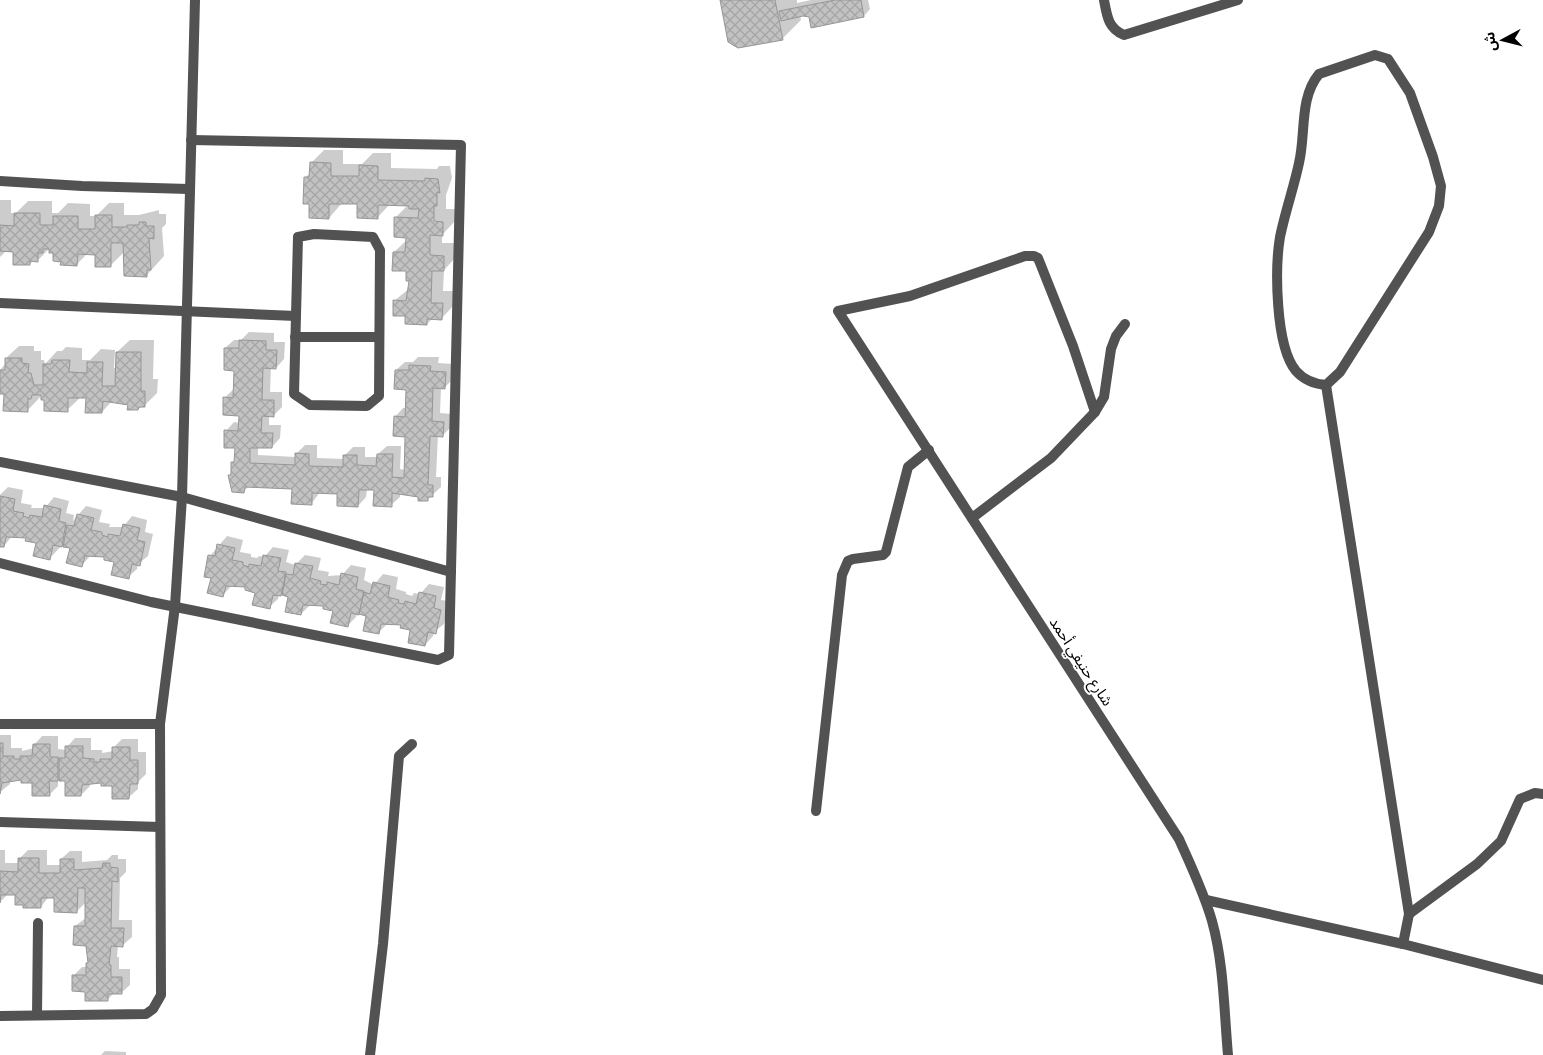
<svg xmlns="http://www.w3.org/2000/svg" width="1543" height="1055" font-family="Barlow,'Noto Sans Arabic',sans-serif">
  <defs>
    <pattern id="building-cross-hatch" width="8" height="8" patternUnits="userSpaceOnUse" patternTransform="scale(1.25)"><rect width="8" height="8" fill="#c2c2c2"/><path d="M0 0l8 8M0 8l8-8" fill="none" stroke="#a5a5a5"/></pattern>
  </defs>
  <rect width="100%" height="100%" fill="#fff"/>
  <g fill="#0003">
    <polygon points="721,0 797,0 797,3 811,0 868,0 870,9 864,16 800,15 801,20 782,39"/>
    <polygon points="324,150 343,150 343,164 362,164 373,153 391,153 391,168 437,169 439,166 450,166 452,178 446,195 446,209 456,209 455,221 442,235 442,243 457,243 456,257 444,270 443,291 455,291 454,305 442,318 433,318 427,324 407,315 394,301 410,288 411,280 407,270 394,252 407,240 396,217 408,205 390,204 377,218 359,203 342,203 329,218 311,203 305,178 311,172 311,163"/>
    <polygon points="0,200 11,200 11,213 16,213 28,201 52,201 52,213 58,213 68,203 90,204 90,216 96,216 109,203 124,203 124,215 139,215 159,210 159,214 166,214 166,224 162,228 164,256 146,276 124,252 110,266 96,254 88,253 77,264 62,261 50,248 38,260 34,260 30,264 14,251 7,250 0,257"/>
    <polygon points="249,332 274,333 274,342 285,342 284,359 276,368 271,367 270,392 282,392 282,407 273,416 269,415 269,425 281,425 280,438 272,447 258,447 258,455 296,457 296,454 305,445 317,445 317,458 345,459 345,455 353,447 365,447 365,457 378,457 378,454 387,446 401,446 400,469 405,470 407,435 395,417 403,408 407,408 407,389 396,370 405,362 413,362 418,357 439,357 438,363 454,364 453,379 444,388 441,388 440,413 452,414 451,427 442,436 438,435 436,477 441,477 441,487 427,500 419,496 406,495 406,492 400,492 400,497 391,505 375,489 367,489 366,497 358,506 339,493 320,492 311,504 293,488 249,486 244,491 230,476 233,462 235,460 236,447 226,431 234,422 240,423 240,414 224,398 234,389 235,369 225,348 234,340 241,340"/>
    <polygon points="130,340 154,340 153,379 158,379 157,393 144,406 138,409 129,404 112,401 102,412 87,397 81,397 67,410 42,395 28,410 5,393 0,393 0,370 6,363 6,358 19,346 34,346 34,351 41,351 41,360 44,360 45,364 57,351 62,351 66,347 82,348 82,360 90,360 101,349 115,350 114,368 117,368 117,352"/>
    <polygon points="8,487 23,490 21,503 32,505 31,508 45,508 54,497 69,501 66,513 74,515 73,521 86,506 102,510 99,522 110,524 109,527 123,527 132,516 147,520 145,532 153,534 148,556 138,564 137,569 128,577 115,561 106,556 91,555 82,565 65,542 50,558 37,542 27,537 12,536 4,546 0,545 0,495"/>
    <polygon points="227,536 243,540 240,552 251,554 251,557 257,558 259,556 264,557 273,547 289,550 286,562 295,565 305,555 321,558 318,570 329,572 328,576 342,575 351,565 366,568 364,580 374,585 383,574 398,577 396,589 406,592 406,594 412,596 414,593 420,594 429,584 444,587 441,600 449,601 444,624 434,632 433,636 425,645 412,629 402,624 387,624 378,633 367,615 357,613 356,617 347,626 334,610 316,603 310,605 301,614 290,596 279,594 278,599 269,607 257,592 247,586 232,585 223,595 212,577 210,556"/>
    <polygon points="0,735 11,735 11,748 22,748 22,751 34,748 34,745 42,736 58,736 58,749 67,750 67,747 75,738 91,738 91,750 102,750 102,753 114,751 114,747 122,739 138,739 138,752 146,752 146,774 138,782 138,789 129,797 113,785 102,781 90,783 90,786 81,795 67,780 58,780 58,786 49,795 33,782 22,779 10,780 10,784 0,792"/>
    <polygon points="0,850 5,850 5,863 19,863 19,859 28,850 47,850 47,865 61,865 61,859 70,851 82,851 82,862 107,860 112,855 118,855 118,859 126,859 126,872 120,878 119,920 132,920 132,937 123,945 118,945 117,957 119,957 119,969 130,969 130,985 121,993 114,993 107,1000 86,990 73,976 82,967 87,967 89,961 87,944 75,926 86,918 86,902 77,911 55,897 49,896 41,907 17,893 9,893 0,902"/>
    <polygon points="105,1051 126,1052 126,1055 101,1055"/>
  </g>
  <g fill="url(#building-cross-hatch)" stroke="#969696">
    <polygon points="720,0 775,0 783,40 738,48 728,42"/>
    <polygon points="835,0 861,0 864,17 811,28 809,17 803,16 781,21 779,11"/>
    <polygon points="310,162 331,163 331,176 359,176 359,165 378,166 378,180 425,181 425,178 438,179 440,193 437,192 437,206 434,206 434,221 443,222 443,236 430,235 430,255 444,256 444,271 432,271 431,303 443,303 442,320 427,319 427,325 405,324 405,316 393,316 393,300 406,301 409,281 406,281 406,271 392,271 393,252 405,252 406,238 394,237 394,217 418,218 419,209 409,209 409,206 378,205 378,219 357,218 357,204 329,204 329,219 309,218 309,204 303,204 304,177 309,177"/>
    <polygon points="14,213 40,213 40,225 53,225 53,216 78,216 78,229 95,229 95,215 112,215 112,227 127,227 127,225 139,225 139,222 146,222 146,226 154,226 154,239 149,238 151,270 147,270 147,277 124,276 123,243 111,243 111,267 95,267 95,255 78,254 77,266 60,265 61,262 53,261 53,253 49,253 49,249 43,249 43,253 38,253 38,262 30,261 30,265 13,265 13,252 0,251 0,225 14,226"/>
    <polygon points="239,340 266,341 266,350 277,350 276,369 263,368 262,400 274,400 274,417 262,416 261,433 273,433 272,448 250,448 250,463 295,465 295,453 309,454 309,466 343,467 343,455 357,455 357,465 376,466 377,454 393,454 392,477 404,478 405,437 393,436 394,416 405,417 406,390 394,389 395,370 409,370 409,365 431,366 430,371 446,372 445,389 433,388 432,421 444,422 443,437 430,436 428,485 433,485 433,497 428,497 428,501 418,501 418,497 392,493 392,507 373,506 374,490 359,490 358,507 337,506 337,494 312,493 312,505 291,504 292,489 245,487 244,493 232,492 228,475 231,475 231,462 234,462 235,448 224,448 224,430 238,431 239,416 223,415 223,397 233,398 234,371 224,370 224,348 239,348"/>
    <polygon points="116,352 141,352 141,391 145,391 145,407 139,407 138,410 127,410 128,405 103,401 102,413 85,413 86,398 68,398 68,412 44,411 44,400 41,400 41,395 32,395 31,399 28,399 28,412 3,411 4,394 0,394 0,370 5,370 5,358 22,358 22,363 29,364 28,373 31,373 34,385 43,385 43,364 51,364 52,360 70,360 69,372 87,373 87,362 103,362 102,386 115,386"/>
    <polygon points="0,496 15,499 13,511 24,513 23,516 29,518 30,515 42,517 44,505 61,509 59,521 66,523 62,547 53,545 50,560 33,556 36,543 25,541 26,538 6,537 4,547 0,547"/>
    <polygon points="77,514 94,518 91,530 102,532 102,535 108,537 108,534 120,536 123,524 140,528 137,540 145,542 140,566 132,564 129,579 111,575 114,562 104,560 104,557 85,556 82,567 66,563 70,548 63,547 67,525 74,526"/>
    <polygon points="217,544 235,548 232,560 243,562 243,565 249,567 249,564 261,566 263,555 281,558 278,571 286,572 281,596 273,595 270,609 252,605 255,593 245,590 245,587 226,586 223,597 207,593 211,578 204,577 208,555 215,556"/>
    <polygon points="295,563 313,566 310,578 321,581 320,584 327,585 327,582 339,585 341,573 358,577 356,589 364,591 359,615 351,613 348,627 330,623 333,611 323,609 323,606 303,605 301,615 285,612 288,597 282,595 286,574 293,575"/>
    <polygon points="373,582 390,586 388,597 399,600 398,603 404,604 405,601 416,604 419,592 436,596 434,608 441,610 436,634 428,632 425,646 408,643 410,630 400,628 401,625 381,624 379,634 363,631 366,616 359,614 364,592 370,594"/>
    <polygon points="0,743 3,743 3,756 14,756 14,759 20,759 20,756 32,756 33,744 50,744 50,757 58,757 58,781 49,781 50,796 32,796 32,783 21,783 21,780 2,783 0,794"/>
    <polygon points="65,746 83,746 83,758 94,759 94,762 100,762 100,759 112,759 112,747 130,747 130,760 138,760 138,784 130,784 129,799 112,799 112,786 101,786 101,783 82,785 81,796 65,796 65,781 59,781 59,758 65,758"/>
    <polygon points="18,858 39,858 39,873 60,873 60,859 74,859 74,870 102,868 103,863 110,863 110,867 118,868 118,882 112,881 111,928 124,928 123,947 111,946 109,965 111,965 111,977 122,977 122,994 108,994 108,1001 85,1001 85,992 72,991 72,975 86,975 86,963 88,963 86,946 73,945 74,926 85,926 85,888 78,888 77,913 54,912 54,898 41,898 41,908 23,908 23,905 15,905 15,895 1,895 0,903 0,871 18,872"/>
  </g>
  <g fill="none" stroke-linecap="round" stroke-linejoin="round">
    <g stroke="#525252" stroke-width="10">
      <path d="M 1104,0 C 1107,16 1108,28 1124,35 L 1238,0"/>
      <path d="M 1375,55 L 1388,59 L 1410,93 L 1433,157 L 1441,186 L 1439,206 L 1429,232 L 1340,372 L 1326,385 C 1314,384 1304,380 1296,371 C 1275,346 1275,267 1280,237 C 1285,212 1294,187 1299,163 C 1306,134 1299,98 1319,74 Z"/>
      <polyline points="0,181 82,186 189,189"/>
      <polygon points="314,234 373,237 380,250 379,396 367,406 310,405 294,394 298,237"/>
      <polyline points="0,303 296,316"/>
      <polyline points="295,337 379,337"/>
      <polyline points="1326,385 1409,914 1403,944 1543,980"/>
      <path d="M 1095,412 L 1073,346 L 1038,258 L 1034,256 L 1025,256 L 910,296 L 838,311 L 1179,839 C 1191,866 1204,893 1212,921 C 1224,964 1224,1011 1228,1055"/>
      <polyline points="0,462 182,497 451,572"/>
      <polyline points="972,518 1051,458 1095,412 1104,397 1111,349 1116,336 1125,324"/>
      <polyline points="0,563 151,602 438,660 449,655 461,145 191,140"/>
      <polyline points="0,724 160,724"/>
      <polyline points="816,811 842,575 848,561 853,559 883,555 886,552 908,467 929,450"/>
      <polyline points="0,822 160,827"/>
      <polyline points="1206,900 1403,944"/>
      <polyline points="1409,914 1477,864 1501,841 1520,799 1535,793 1543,794"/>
      <polyline points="37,1015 38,923"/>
      <polyline points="0,1016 146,1014 153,1009 161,995 160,724 175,606 182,497 195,0"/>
      <polyline points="370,1055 383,944 399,756 412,744"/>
    </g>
  </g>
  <g text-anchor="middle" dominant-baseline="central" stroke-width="4" stroke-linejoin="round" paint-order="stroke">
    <g font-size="15" fill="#000" stroke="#fff">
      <text transform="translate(1082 661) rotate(57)">شارع حنيفي أحمد</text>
    </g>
  </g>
  <g transform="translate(1503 40) rotate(263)" stroke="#ffffff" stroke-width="4" paint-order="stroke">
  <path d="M0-4L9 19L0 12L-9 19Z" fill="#000000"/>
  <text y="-8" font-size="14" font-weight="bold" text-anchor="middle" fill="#000000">ش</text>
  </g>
</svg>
